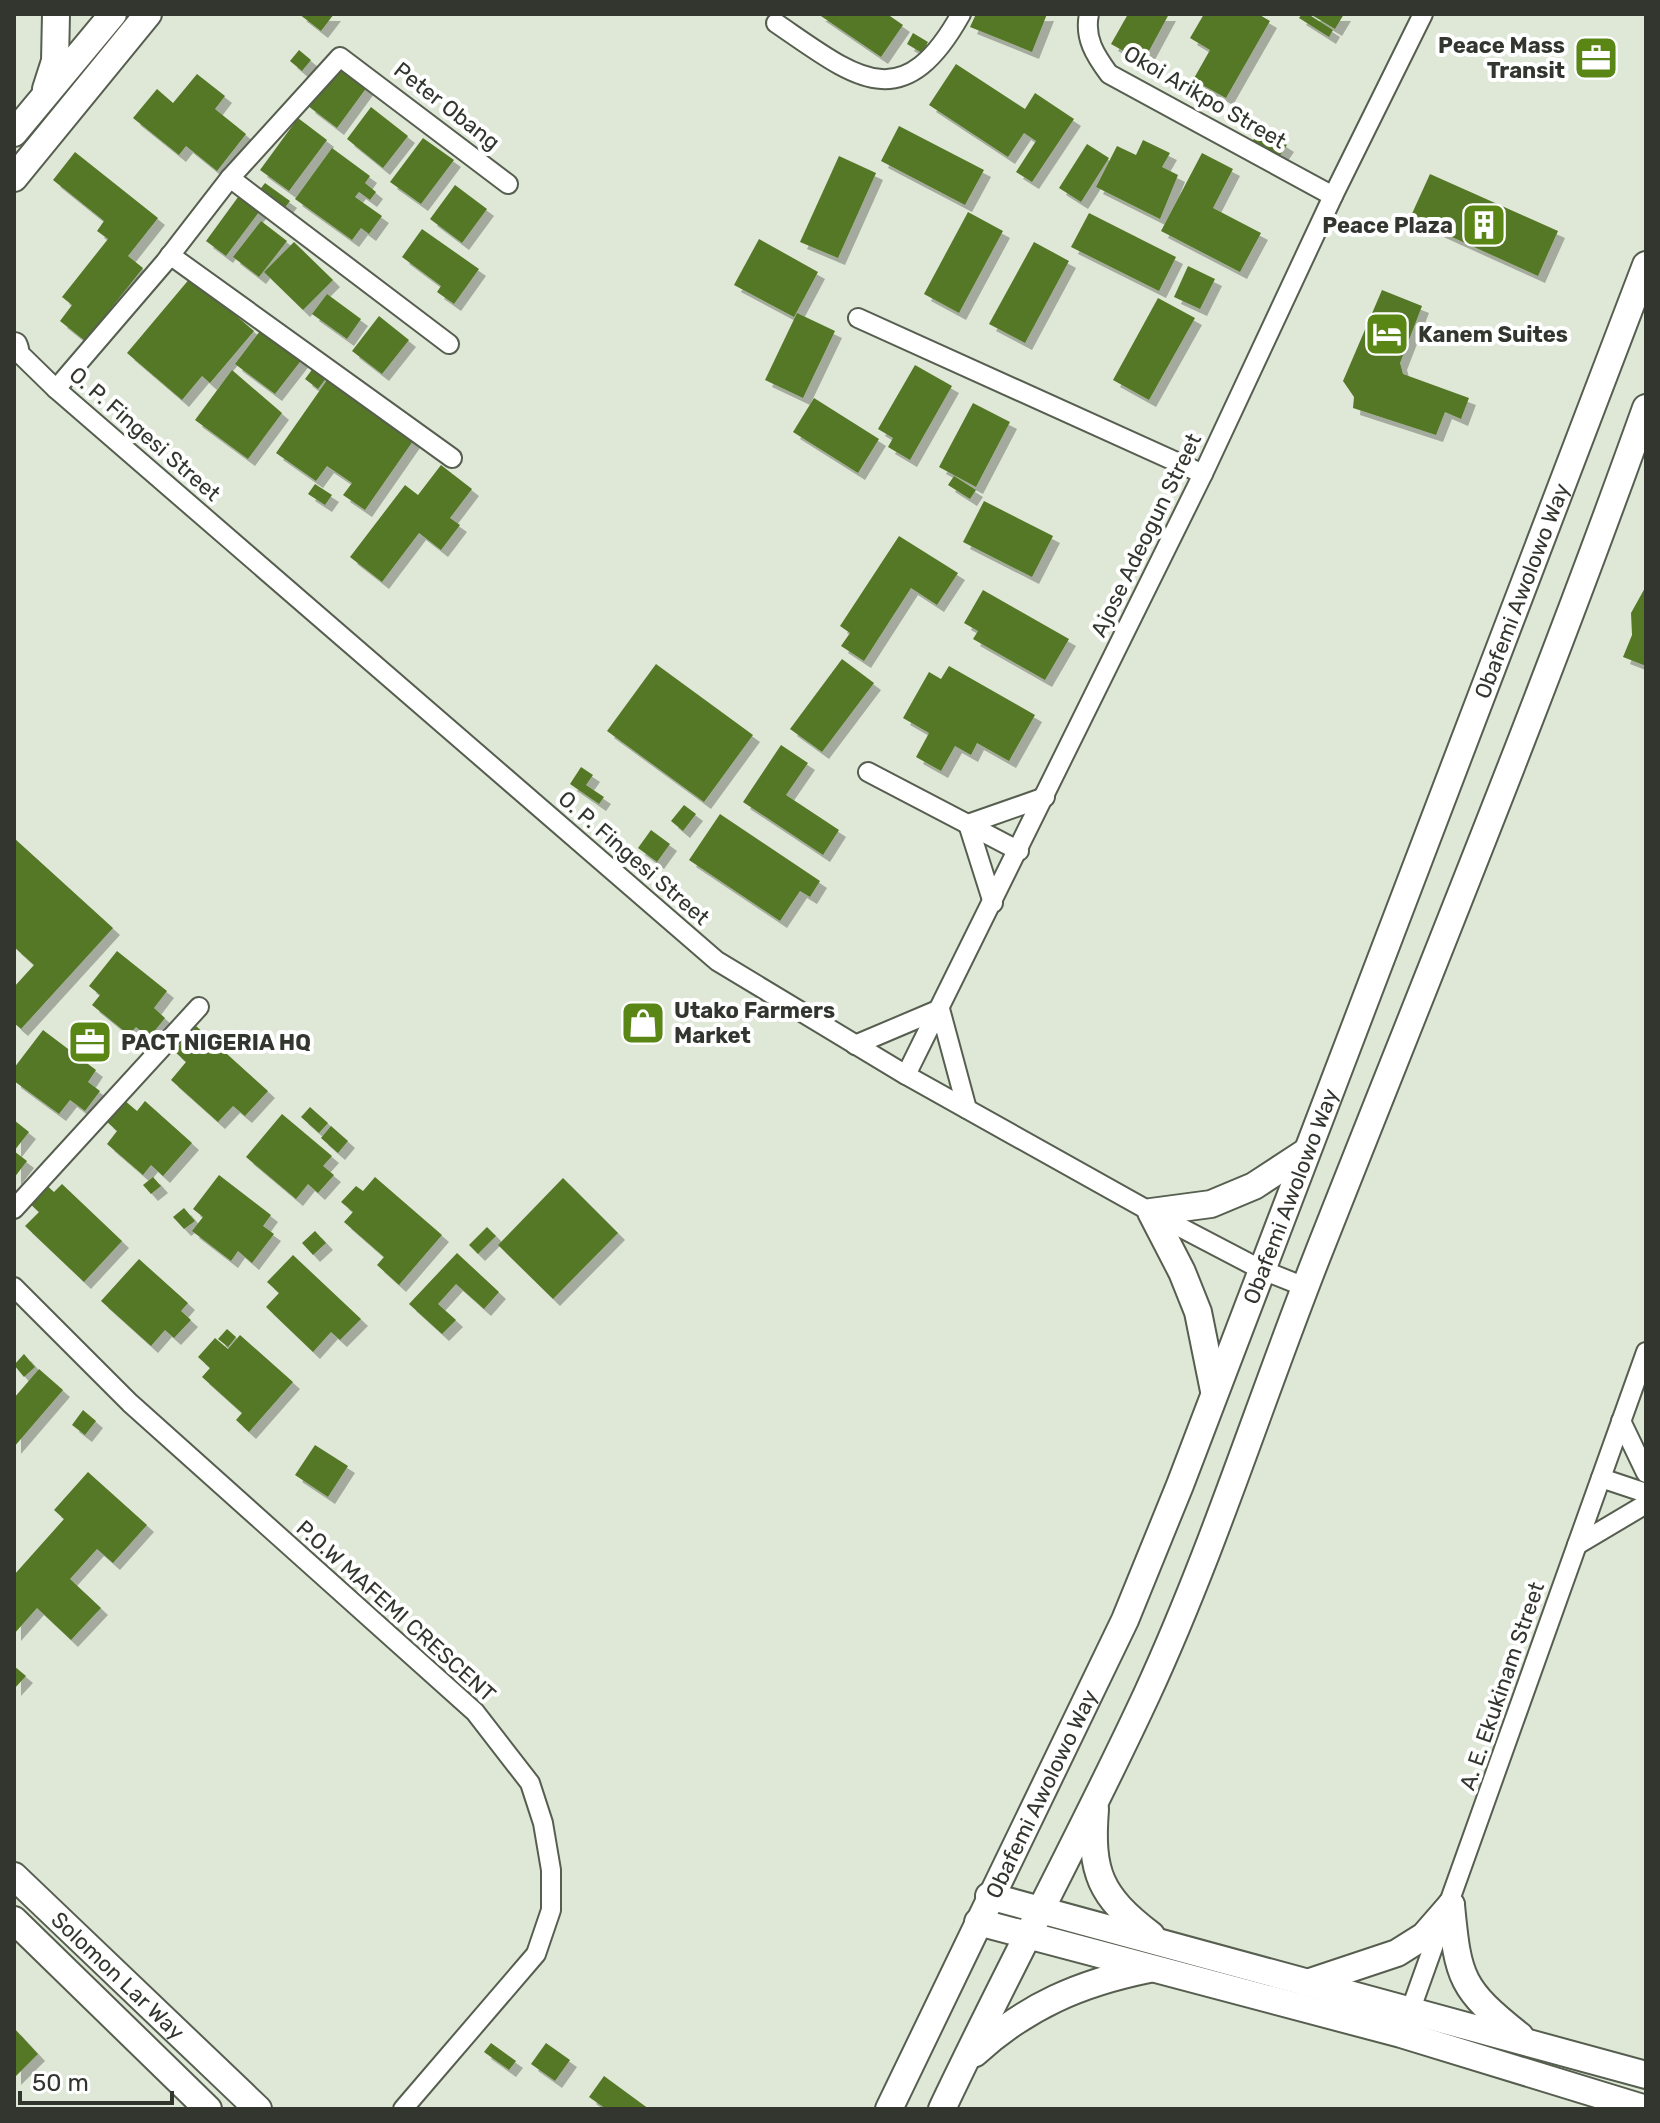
<svg xmlns="http://www.w3.org/2000/svg" width="1660" height="2123" font-family="Rubik,sans-serif">
  <defs>
    <filter id="shadow"><feDropShadow dx="7" dy="7" stdDeviation="0" flood-color="#0004"/></filter>
  </defs>
  <rect width="100%" height="100%" fill="#dfe8d7"/>
  <g fill="#557828" filter="url(#shadow)">
    <polygon points="299,14 334,14 321,31"/>
    <polygon points="818,14 887,14 903,25 881,57"/>
    <polygon points="976,14 993,15 1047,14 1032,52 970,27"/>
    <polygon points="1128,14 1169,14 1143,62 1111,44"/>
    <polygon points="1204,14 1258,14 1270,21 1226,98 1193,80 1210,50 1190,38"/>
    <polygon points="1302,14 1308,14 1333,30 1329,37 1299,18"/>
    <polygon points="1310,14 1344,14 1335,29"/>
    <polygon points="913,33 928,42 922,53 907,44"/>
    <polygon points="299,50 311,60 302,71 290,61"/>
    <polygon points="341,61 370,83 337,128 308,106"/>
    <polygon points="956,64 1025,109 1035,93 1074,119 1032,182 1016,172 1036,141 1024,133 1008,157 929,105"/>
    <polygon points="197,74 225,96 215,109 246,134 217,171 186,146 179,155 133,118 157,89 173,103"/>
    <polygon points="371,107 408,136 383,168 347,139"/>
    <polygon points="298,118 327,140 289,191 260,170"/>
    <polygon points="899,126 984,170 965,205 881,161"/>
    <polygon points="1260,128 1287,145 1277,160 1251,144"/>
    <polygon points="423,138 454,160 421,204 390,182"/>
    <polygon points="1143,140 1170,153 1162,167 1178,175 1160,219 1096,187 1117,146 1136,155"/>
    <polygon points="1087,144 1109,158 1081,202 1059,188"/>
    <polygon points="332,148 370,176 365,183 376,192 370,200 359,192 355,197 382,216 369,234 361,228 352,240 295,199"/>
    <polygon points="75,152 158,218 128,256 143,268 85,341 60,321 72,305 62,297 108,239 97,231 104,221 53,180"/>
    <polygon points="1202,153 1233,169 1213,208 1261,233 1240,272 1161,231"/>
    <polygon points="839,156 876,173 838,258 800,242"/>
    <polygon points="1430,174 1558,231 1538,276 1410,218"/>
    <polygon points="265,183 290,201 283,210 258,192"/>
    <polygon points="455,185 487,209 462,243 430,219"/>
    <polygon points="241,193 262,208 226,256 206,241"/>
    <polygon points="968,212 1003,231 959,313 924,294"/>
    <polygon points="1089,213 1176,257 1159,291 1071,247"/>
    <polygon points="261,221 287,241 259,277 233,257"/>
    <polygon points="422,229 479,269 454,304 437,292 441,286 402,257"/>
    <polygon points="759,239 818,272 794,317 734,285"/>
    <polygon points="294,242 333,280 303,310 264,272"/>
    <polygon points="1034,242 1069,261 1025,343 989,324"/>
    <polygon points="1188,266 1215,279 1200,309 1174,297"/>
    <polygon points="191,277 254,331 210,383 202,376 182,400 127,353"/>
    <polygon points="1382,290 1422,306 1400,363 1403,374 1469,398 1461,419 1445,412 1436,435 1353,408 1354,397 1343,381"/>
    <polygon points="327,294 361,319 347,339 312,314"/>
    <polygon points="1158,298 1195,318 1149,400 1113,380"/>
    <polygon points="797,313 835,331 803,398 765,380"/>
    <polygon points="379,316 409,340 382,374 352,351"/>
    <polygon points="263,327 303,358 275,394 235,364"/>
    <polygon points="915,365 952,386 910,460 888,447 893,438 878,429"/>
    <polygon points="314,367 327,377 318,389 305,379"/>
    <polygon points="232,370 282,413 248,459 195,420"/>
    <polygon points="327,380 413,441 365,510 343,495 352,483 327,466 316,481 276,453"/>
    <polygon points="814,398 879,439 858,473 793,432"/>
    <polygon points="973,403 1010,422 976,487 939,467"/>
    <polygon points="441,465 472,489 450,518 460,525 441,550 419,533 382,582 350,557 405,485 418,495"/>
    <polygon points="954,476 976,490 970,499 948,485"/>
    <polygon points="315,484 332,495 325,505 308,494"/>
    <polygon points="984,501 1053,536 1032,577 963,542"/>
    <polygon points="899,536 958,573 937,605 911,588 864,661 841,646 850,633 840,626"/>
    <polygon points="1646,586 1646,666 1623,657 1632,635 1631,613"/>
    <polygon points="983,590 1069,639 1045,680 973,639 978,631 964,623"/>
    <polygon points="842,659 874,683 822,752 790,729"/>
    <polygon points="656,664 753,735 704,802 607,731"/>
    <polygon points="949,666 1035,715 1009,761 977,743 971,755 955,746 941,771 916,757 929,733 903,718 929,672 941,679"/>
    <polygon points="781,745 808,763 786,795 839,830 823,855 743,802"/>
    <polygon points="581,767 593,775 586,785 604,797 599,804 570,784"/>
    <polygon points="684,805 696,814 683,831 671,821"/>
    <polygon points="720,814 820,881 810,897 800,891 780,921 689,860"/>
    <polygon points="651,830 670,844 657,862 638,848"/>
    <polygon points="14,838 113,928 21,1029 14,1023 14,987 34,965 14,947"/>
    <polygon points="117,951 167,991 154,1008 165,1018 149,1038 136,1027 129,1035 92,1005 100,995 89,986"/>
    <polygon points="196,1026 268,1091 245,1116 233,1106 218,1122 171,1080 186,1062 174,1051"/>
    <polygon points="43,1030 96,1070 88,1082 100,1091 85,1111 70,1100 59,1114 14,1081 14,1068"/>
    <polygon points="124,1100 137,1111 145,1101 192,1143 163,1176 151,1165 143,1175 107,1144 117,1131 106,1121"/>
    <polygon points="310,1107 328,1123 319,1133 301,1117"/>
    <polygon points="282,1114 332,1156 323,1166 334,1175 318,1193 308,1184 296,1199 246,1157"/>
    <polygon points="14,1120 29,1132 14,1151 27,1161 14,1178"/>
    <polygon points="331,1126 348,1141 338,1153 321,1138"/>
    <polygon points="219,1175 271,1215 263,1226 274,1234 252,1263 238,1251 231,1261 192,1231 203,1217 193,1209"/>
    <polygon points="153,1177 161,1186 151,1194 143,1185"/>
    <polygon points="375,1177 442,1235 399,1285 377,1265 384,1257 344,1222 353,1212 341,1202 356,1186 363,1191"/>
    <polygon points="563,1178 618,1233 553,1299 498,1245"/>
    <polygon points="43,1182 54,1192 62,1184 122,1241 84,1282 25,1226 39,1212 26,1200"/>
    <polygon points="184,1208 195,1221 184,1229 173,1217"/>
    <polygon points="487,1227 496,1236 478,1254 469,1245"/>
    <polygon points="315,1231 326,1243 313,1255 302,1243"/>
    <polygon points="457,1253 499,1292 484,1309 456,1284 438,1304 456,1320 442,1334 409,1304"/>
    <polygon points="293,1255 361,1319 340,1340 331,1332 313,1352 266,1307 279,1293 267,1282"/>
    <polygon points="139,1259 188,1303 181,1311 191,1320 174,1338 165,1330 151,1346 101,1301"/>
    <polygon points="227,1329 236,1337 228,1347 218,1339"/>
    <polygon points="240,1335 293,1382 249,1432 236,1420 242,1413 202,1377 210,1368 198,1357 215,1338 228,1349"/>
    <polygon points="24,1354 35,1367 24,1377 14,1365"/>
    <polygon points="39,1369 63,1390 14,1447 14,1398"/>
    <polygon points="83,1410 96,1421 85,1435 72,1425"/>
    <polygon points="315,1445 348,1466 328,1497 295,1475"/>
    <polygon points="88,1472 147,1525 113,1563 97,1549 70,1579 101,1608 71,1640 37,1608 14,1634 14,1575 64,1519 54,1510"/>
    <polygon points="14,1666 26,1676 14,1689"/>
    <polygon points="14,2028 38,2054 14,2078"/>
    <polygon points="491,2043 516,2061 509,2070 484,2052"/>
    <polygon points="546,2043 570,2060 555,2081 531,2064"/>
    <polygon points="604,2076 649,2109 606,2109 589,2097"/>
  </g>
  <g fill="none" stroke-linecap="round" stroke-linejoin="round">
    <g stroke="#565e4f" stroke-width="22">
      <g id="street">
        <path d="M 1089,14 C 1084,38 1095,55 1109,74 L 1333,196"/>
        <path d="M 776,23 C 855,77 902,120 961,14"/>
        <polyline points="230,178 449,344"/>
        <polyline points="170,255 452,458"/>
        <polyline points="858,318 1203,474"/>
        <polyline points="14,348 56,389 717,961 906,1075 1151,1212 1260,1269 1305,1287"/>
        <polyline points="56,389 165,262 230,178 340,57 508,184"/>
        <polyline points="868,772 1019,851"/>
        <polyline points="993,903 968,824 1045,797"/>
        <polyline points="855,1045 940,1009 967,1109"/>
        <polyline points="906,1075 1203,474 1333,196 1423,14"/>
        <polyline points="14,1209 199,1007"/>
        <polyline points="14,1287 130,1403 475,1712 530,1783 543,1823 551,1870 551,1910 536,1954 403,2109"/>
        <polyline points="1621,1421 1646,1473"/>
        <polyline points="1601,1478 1646,1493"/>
        <polyline points="1577,1545 1646,1504"/>
        <polyline points="1407,2020 1646,1352"/>
      </g>
    </g>
    <g stroke="#565e4f" stroke-width="30">
      <g id="secondary">
        <polyline points="46,89 55,61 56,14"/>
        <polyline points="14,133 113,14"/>
        <polyline points="14,178 148,14"/>
        <polyline points="14,346 15,349"/>
        <polyline points="1214,1391 1198,1312 1182,1272 1151,1212 1211,1204 1254,1186 1306,1152"/>
        <path d="M 1095,1809 C 1090,1873 1100,1896 1151,1935"/>
        <path id="s1" d="M 14,1876 L 258,2109"/>
        <polyline points="989,1896 1646,2075"/>
        <path d="M 1451,1905 C 1458,1979 1461,1989 1520,2036"/>
        <polyline points="14,1920 208,2109"/>
        <polyline points="978,1922 1401,2034 1646,2109"/>
        <polyline points="1307,1983 1397,1953 1424,1936 1451,1905"/>
        <path d="M 975,2053 C 1027,2006 1080,1983 1149,1969"/>
        <path id="s2" d="M 889,2109 L 1125,1620 L 1180,1485 L 1646,265"/>
        <path d="M 942,2109 C 1008,1969 1082,1834 1147,1694 C 1213,1551 1260,1401 1318,1254 C 1429,973 1544,693 1646,408"/>
      </g>
    </g>
    <use href="#street" stroke="#fff" stroke-width="18"/>
    <use href="#secondary" stroke="#fff" stroke-width="26"/>
  </g>
  <defs>
    <g id="office-square" transform="scale(2.3)"><rect x="-9" y="-9" width="18" height="18" rx="4" fill="#598614" stroke="#fff"/><path d="M-6-3h4V-5.5h4V-3h4V5H-6ZM-1-4.5V-3h2v-1.5ZM-6 0V1H6V0Z" fill="#fff"/></g>
    <g id="building-square" transform="scale(2.3)"><rect x="-9" y="-9" width="18" height="18" rx="4" fill="#598614" stroke="#fff"/><path d="M-4-6H4V6H1V3H-1V6H-4ZM-2.5-4.3h1.7v1.8h-1.7ZM.8-4.3h1.7v1.8H.8ZM-2.5-1h1.7V.8h-1.7ZM.8-1h1.7V.8H.8Z" fill="#fff"/></g>
    <g id="hotel-square" transform="scale(2.3)"><rect x="-9" y="-9" width="18" height="18" rx="4" fill="#598614" stroke="#fff"/><path d="M-6-4.5h1.5V1H6V5H4.5V3h-9V5H-6ZM-4 0a1.8 1.8 0 1 1 3.6 0ZM.5 0V-2.5h3Q6-2.5 6 0Z" fill="#fff"/></g>
    <g id="shop-square" transform="scale(2.3)"><rect x="-9" y="-9" width="18" height="18" rx="4" fill="#598614" stroke="#fff"/><path d="M-5-2.5h2.3a2.7 3.5 0 0 1 5.4 0H5L5.5 6h-11ZM-1.5-2.5h3a1.5 2.3 0 0 0-3 0Z" fill="#fff"/></g>
  </defs>
  <g fill-rule="evenodd">
    <use href="#office-square" x="1596" y="58"/>
    <use href="#building-square" x="1484" y="225"/>
    <use href="#hotel-square" x="1387" y="334"/>
    <use href="#shop-square" x="643" y="1023"/>
    <use href="#office-square" x="90" y="1042"/>
  </g>
  <g text-anchor="middle" dominant-baseline="central" stroke-width="8" stroke-linejoin="round" paint-order="stroke">
    <g font-size="22" font-weight="bold" fill="#32362f" stroke="#fff" text-anchor="start">
      <text x="1565" y="45" text-anchor="end">Peace Mass<tspan x="1565" dy="25">Transit</tspan></text>
      <text x="1453" y="225" text-anchor="end">Peace Plaza</text>
      <text x="1418" y="334">Kanem Suites</text>
      <text x="674" y="1010">Utako Farmers<tspan x="674" dy="25">Market</tspan></text>
      <text x="121" y="1042">PACT NIGERIA HQ</text>
    </g>
    <g font-size="22" fill="#32362f" stroke="#fff">
      <text transform="translate(1205 97) rotate(30)">Okoi Arikpo Street</text>
      <text transform="translate(447 106) rotate(38)">Peter Obang</text>
      <text transform="translate(145 434) rotate(41)">O. P. Fingesi Street</text>
      <text transform="translate(1146 535) rotate(-64)">Ajose Adeogun Street</text>
      <text stroke="none"><textPath href="#s2" startOffset="1646">Obafemi Awolowo Way</textPath></text>
      <text transform="translate(634 858) rotate(41)">O. P. Fingesi Street</text>
      <text stroke="none"><textPath href="#s2" startOffset="998">Obafemi Awolowo Way</textPath></text>
      <text transform="translate(396 1611) rotate(42)">P.O.W MAFEMI CRESCENT</text>
      <text transform="translate(1502 1686) rotate(-71)">A. E. Ekukinam Street</text>
      <text stroke="none"><textPath href="#s2" startOffset="350">Obafemi Awolowo Way</textPath></text>
      <text stroke="none"><textPath href="#s1" startOffset="144">Solomon Lar Way</textPath></text>
    </g>
  </g>
  <rect width="1660" height="2123" fill="none" stroke="#32362f" stroke-width="32"/>
  <path d="M20 2091v12h152v-12" fill="none" stroke="#32362f" stroke-width="4"/>
  <text x="32" y="2091" font-size="24" fill="#32362f" stroke="#ffffff" stroke-width="6" paint-order="stroke">50 m</text>
</svg>
